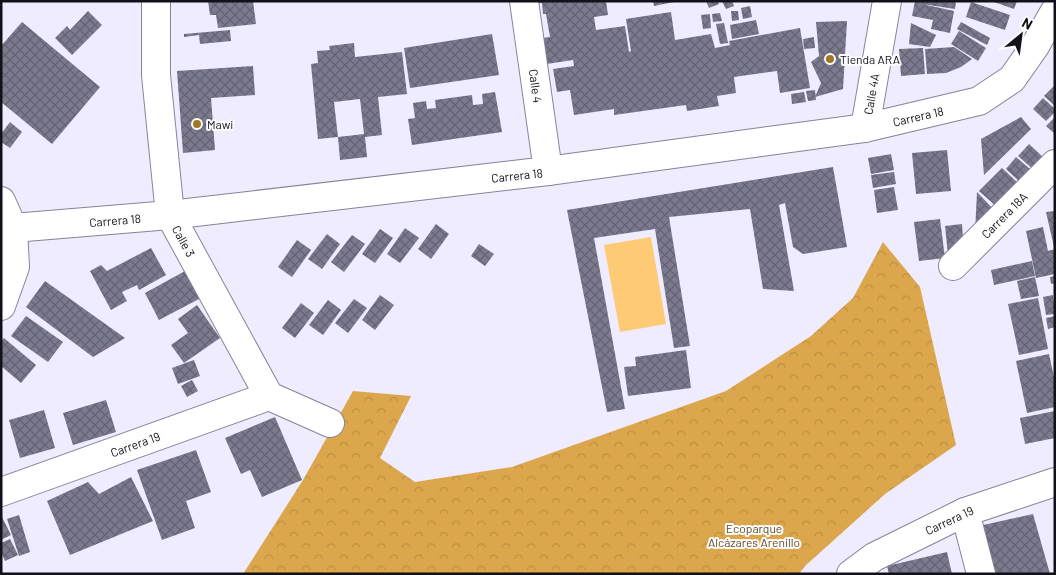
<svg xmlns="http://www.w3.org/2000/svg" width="1056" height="575" font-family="Barlow,sans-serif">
  <defs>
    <pattern id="forest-crowns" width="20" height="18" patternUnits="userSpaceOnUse" patternTransform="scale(1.25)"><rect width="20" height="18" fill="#dca74c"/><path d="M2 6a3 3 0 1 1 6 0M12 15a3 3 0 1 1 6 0" fill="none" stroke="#bc8f42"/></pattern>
    <pattern id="building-cross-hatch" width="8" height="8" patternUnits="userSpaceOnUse" patternTransform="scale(1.25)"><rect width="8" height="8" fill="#7c7a8e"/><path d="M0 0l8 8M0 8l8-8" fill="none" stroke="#646373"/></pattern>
  </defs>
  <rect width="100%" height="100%" fill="#eeecfe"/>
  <polygon fill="url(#forest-crowns)" points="883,242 920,287 956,445 885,494 805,566 799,574 243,574 303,480 353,391 411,396 380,458 415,482 512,467 726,391 811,336 853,298"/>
  <polygon fill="#feca75" points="651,237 666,324 620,332 604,245"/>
  <g fill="url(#building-cross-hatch)" fill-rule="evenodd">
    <polygon points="208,1 253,1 256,24 218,28 216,15 210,15"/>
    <polygon points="527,1 606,1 608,15 594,17 596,30 625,26 629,52 631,51 626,19 671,12 675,40 711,34 715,48 730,45 729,41 800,28 810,88 780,93 777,71 734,77 736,93 717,96 719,106 687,111 686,105 614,115 614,109 574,115 570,90 557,92 553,69 574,66 573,60 540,65 535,39 550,37 546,14 543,14 542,3 528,5"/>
    <polygon points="653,1 674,1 674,2 654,6"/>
    <polygon points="706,1 718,1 719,4 709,8"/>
    <polygon points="722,1 732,1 734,6 726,9"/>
    <polygon points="915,1 956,1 955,9 922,4 954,11 950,33 931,29 933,20 912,16"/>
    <polygon points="991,1 1017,1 1014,9"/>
    <polygon points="971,2 1010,15 1005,30 966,17"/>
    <polygon points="750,6 752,17 743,19 741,8"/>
    <polygon points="88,11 102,25 72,55 55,38 67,26 70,30"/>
    <polygon points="731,11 738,11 739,20 732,21"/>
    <polygon points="720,13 722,21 713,22 712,14"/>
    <polygon points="710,14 711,28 703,29 701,15"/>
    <polygon points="756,20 759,34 732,39 730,25"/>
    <polygon points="847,21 843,89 815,97 821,83 811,62 819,56 816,22"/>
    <polygon points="22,22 100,87 52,144 1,102 1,46"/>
    <polygon points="961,22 990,38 987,45 957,29"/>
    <polygon points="724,23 728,43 720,44 716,24"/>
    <polygon points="911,23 936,35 930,47 909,44"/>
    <polygon points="230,30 231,41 200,44 199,35 184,37 184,34"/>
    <polygon points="959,31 986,48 978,61 951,44"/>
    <polygon points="492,34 499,75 410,88 404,48"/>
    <polygon points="814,37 815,48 804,49 803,39"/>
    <path d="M 354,43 L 355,57 L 402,52 L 407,94 L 378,97 L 382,135 L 365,137 L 367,157 L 340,160 L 338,137 L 318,139 L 311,64 L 318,63 L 317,51 L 330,50 L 329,46 ZM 360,99 L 364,134 L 338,137 L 334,102 Z"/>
    <polygon points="954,47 972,59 961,67 946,73 927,74 925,49"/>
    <polygon points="923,48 925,74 901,76 899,49"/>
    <polygon points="253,66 255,95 211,98 215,150 183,153 177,71"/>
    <polygon points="1055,85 1055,106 1044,96"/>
    <polygon points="815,90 816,100 808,101 806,91"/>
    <polygon points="495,92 502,132 412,145 408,119 415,118 413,103 426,101 427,109 436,108 435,100 472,95 473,105 483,104 482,94"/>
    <polygon points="804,92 806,102 792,104 791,94"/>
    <polygon points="1043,98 1055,109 1055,112 1046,121 1033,109"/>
    <polygon points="1021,117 1031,129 984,175 981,139"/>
    <polygon points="1055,117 1055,134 1046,126"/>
    <polygon points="10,122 22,132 10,148 1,142 1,134"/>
    <polygon points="1029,144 1044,158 1034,170 1018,156"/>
    <polygon points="947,150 951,191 916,194 912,153"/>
    <polygon points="891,154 894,170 871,174 868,158"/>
    <polygon points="1016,157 1032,171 1021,183 1006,169"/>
    <polygon points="833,167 847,247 803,254 793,247 785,203 779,205 794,291 763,289 750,209 669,217 690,346 674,348 655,229 594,238 625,409 607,412 567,210"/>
    <polygon points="1002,168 1019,184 997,207 979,191"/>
    <polygon points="894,172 896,184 873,188 871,175"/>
    <polygon points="894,187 898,210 877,213 874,190"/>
    <polygon points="977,192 996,212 975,232"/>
    <polygon points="1055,211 1055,247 1054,247 1046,212"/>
    <polygon points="940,219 945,258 919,261 914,222"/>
    <polygon points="436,224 449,234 431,259 418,249"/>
    <polygon points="962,224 964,253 948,255 945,226"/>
    <polygon points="1043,227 1048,251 1055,249 1055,274 1036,278 1026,231"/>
    <polygon points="405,228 419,238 400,263 387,254"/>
    <polygon points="380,229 393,238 375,263 362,254"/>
    <polygon points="327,234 340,244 322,269 308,259"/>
    <polygon points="352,235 365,244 344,272 331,262"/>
    <polygon points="297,240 311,250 292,277 278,267"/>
    <polygon points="479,244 494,254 485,266 471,256"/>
    <polygon points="151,248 166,275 139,290 137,285 122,292 127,301 111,310 90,271 101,265 107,271"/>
    <polygon points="1032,261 1035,276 994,285 991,270"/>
    <polygon points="185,271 199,299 159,320 145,293"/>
    <polygon points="1055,276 1055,283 1051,284 1050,277"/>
    <polygon points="1035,277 1039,296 1021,299 1017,281"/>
    <polygon points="45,281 125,338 93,357 26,307"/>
    <polygon points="380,295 394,305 375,330 362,320"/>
    <polygon points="1053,295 1055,314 1046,315 1043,297"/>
    <polygon points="1038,298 1048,349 1019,355 1008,304"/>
    <polygon points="354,299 367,308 348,333 335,323"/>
    <polygon points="328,300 341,310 323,335 309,325"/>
    <polygon points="301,303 314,313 295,338 282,328"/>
    <polygon points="197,305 220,338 184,363 171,345 188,333 178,319"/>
    <polygon points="26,316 63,342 48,362 11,336"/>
    <polygon points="1055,316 1055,327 1048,329 1046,318"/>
    <polygon points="4,338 36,365 21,383 1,366 1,341"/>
    <polygon points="686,350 691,388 628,396 624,367 636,366 635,357"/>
    <polygon points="1049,354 1055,382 1055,407 1027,413 1016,361"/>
    <polygon points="194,360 200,376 178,384 172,368"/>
    <polygon points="192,380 198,391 187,397 181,386"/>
    <polygon points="106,400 116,432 73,445 63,413"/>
    <polygon points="44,410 55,448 20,458 9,420"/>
    <polygon points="1055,411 1055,438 1025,444 1020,418"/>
    <polygon points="275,417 302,480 262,497 250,470 241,474 225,438"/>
    <polygon points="196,450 211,492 186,501 195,528 162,540 137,470"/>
    <polygon points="131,477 153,521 70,555 47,501 88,482 99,494"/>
    <polygon points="1033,514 1050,574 983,574 970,528"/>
    <polygon points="1,515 11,535 1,540"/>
    <polygon points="19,515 30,552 19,556 7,519"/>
    <polygon points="10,539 18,555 5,561 1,552 1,543"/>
    <polygon points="947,552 952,574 889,574 887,566"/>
  </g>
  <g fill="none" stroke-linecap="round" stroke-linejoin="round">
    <g stroke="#868397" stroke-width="30">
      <g id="minor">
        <polyline points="156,1 156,75 170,215 269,396 330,423"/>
        <polyline points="524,1 548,171"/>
        <polyline points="865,128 887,1"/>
        <polyline points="1,201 13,228 15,267 1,306"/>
        <polyline points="13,228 170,215 548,171 865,128 979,101 1012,79 1035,46 1055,11"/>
        <polyline points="953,266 1055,164"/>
        <polyline points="1,492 269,396"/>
        <polyline points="965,512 981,574"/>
        <polyline points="851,574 874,557 965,512 1055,482"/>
      </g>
    </g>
    <use href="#minor" stroke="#fff" stroke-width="28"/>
  </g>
  <g fill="#a17626" stroke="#fcfcfc" stroke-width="2">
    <circle cx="830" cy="59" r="5"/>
    <circle cx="197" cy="124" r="5"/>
  </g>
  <g text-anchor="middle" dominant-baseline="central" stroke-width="4" stroke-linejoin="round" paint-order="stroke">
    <g font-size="12" fill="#121119" stroke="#fcfcfc" text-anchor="start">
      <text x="840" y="59">Tienda ARA</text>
      <text x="207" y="124">Mawi</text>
    </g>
    <g font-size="12" fill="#121119" stroke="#fcfcfc">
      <text transform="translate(536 86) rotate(82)">Calle 4</text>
      <text transform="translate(871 94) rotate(-80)">Calle 4A</text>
      <text transform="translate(918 116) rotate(-13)">Carrera 18</text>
      <text transform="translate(517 175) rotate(-6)">Carrera 18</text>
      <text transform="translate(1004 215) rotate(-45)">Carrera 18A</text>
      <text transform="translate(115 220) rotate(-5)">Carrera 18</text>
      <text transform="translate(184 241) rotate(61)">Calle 3</text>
      <text transform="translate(135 444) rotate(-20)">Carrera 19</text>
      <text transform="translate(949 520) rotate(-25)">Carrera 19</text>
    </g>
    <g font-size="12" fill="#624b26" stroke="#fcfcfc">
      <text x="754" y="528">Ecoparque<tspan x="754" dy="14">Alcázares Arenillo</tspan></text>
    </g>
  </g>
  <rect width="1056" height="575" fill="none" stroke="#121119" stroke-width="5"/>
  <g transform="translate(1021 35) rotate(29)" stroke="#fcfcfc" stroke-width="4" paint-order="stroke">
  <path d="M0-4L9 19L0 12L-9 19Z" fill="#121119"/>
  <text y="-8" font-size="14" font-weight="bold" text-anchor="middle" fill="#121119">N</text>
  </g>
</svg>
